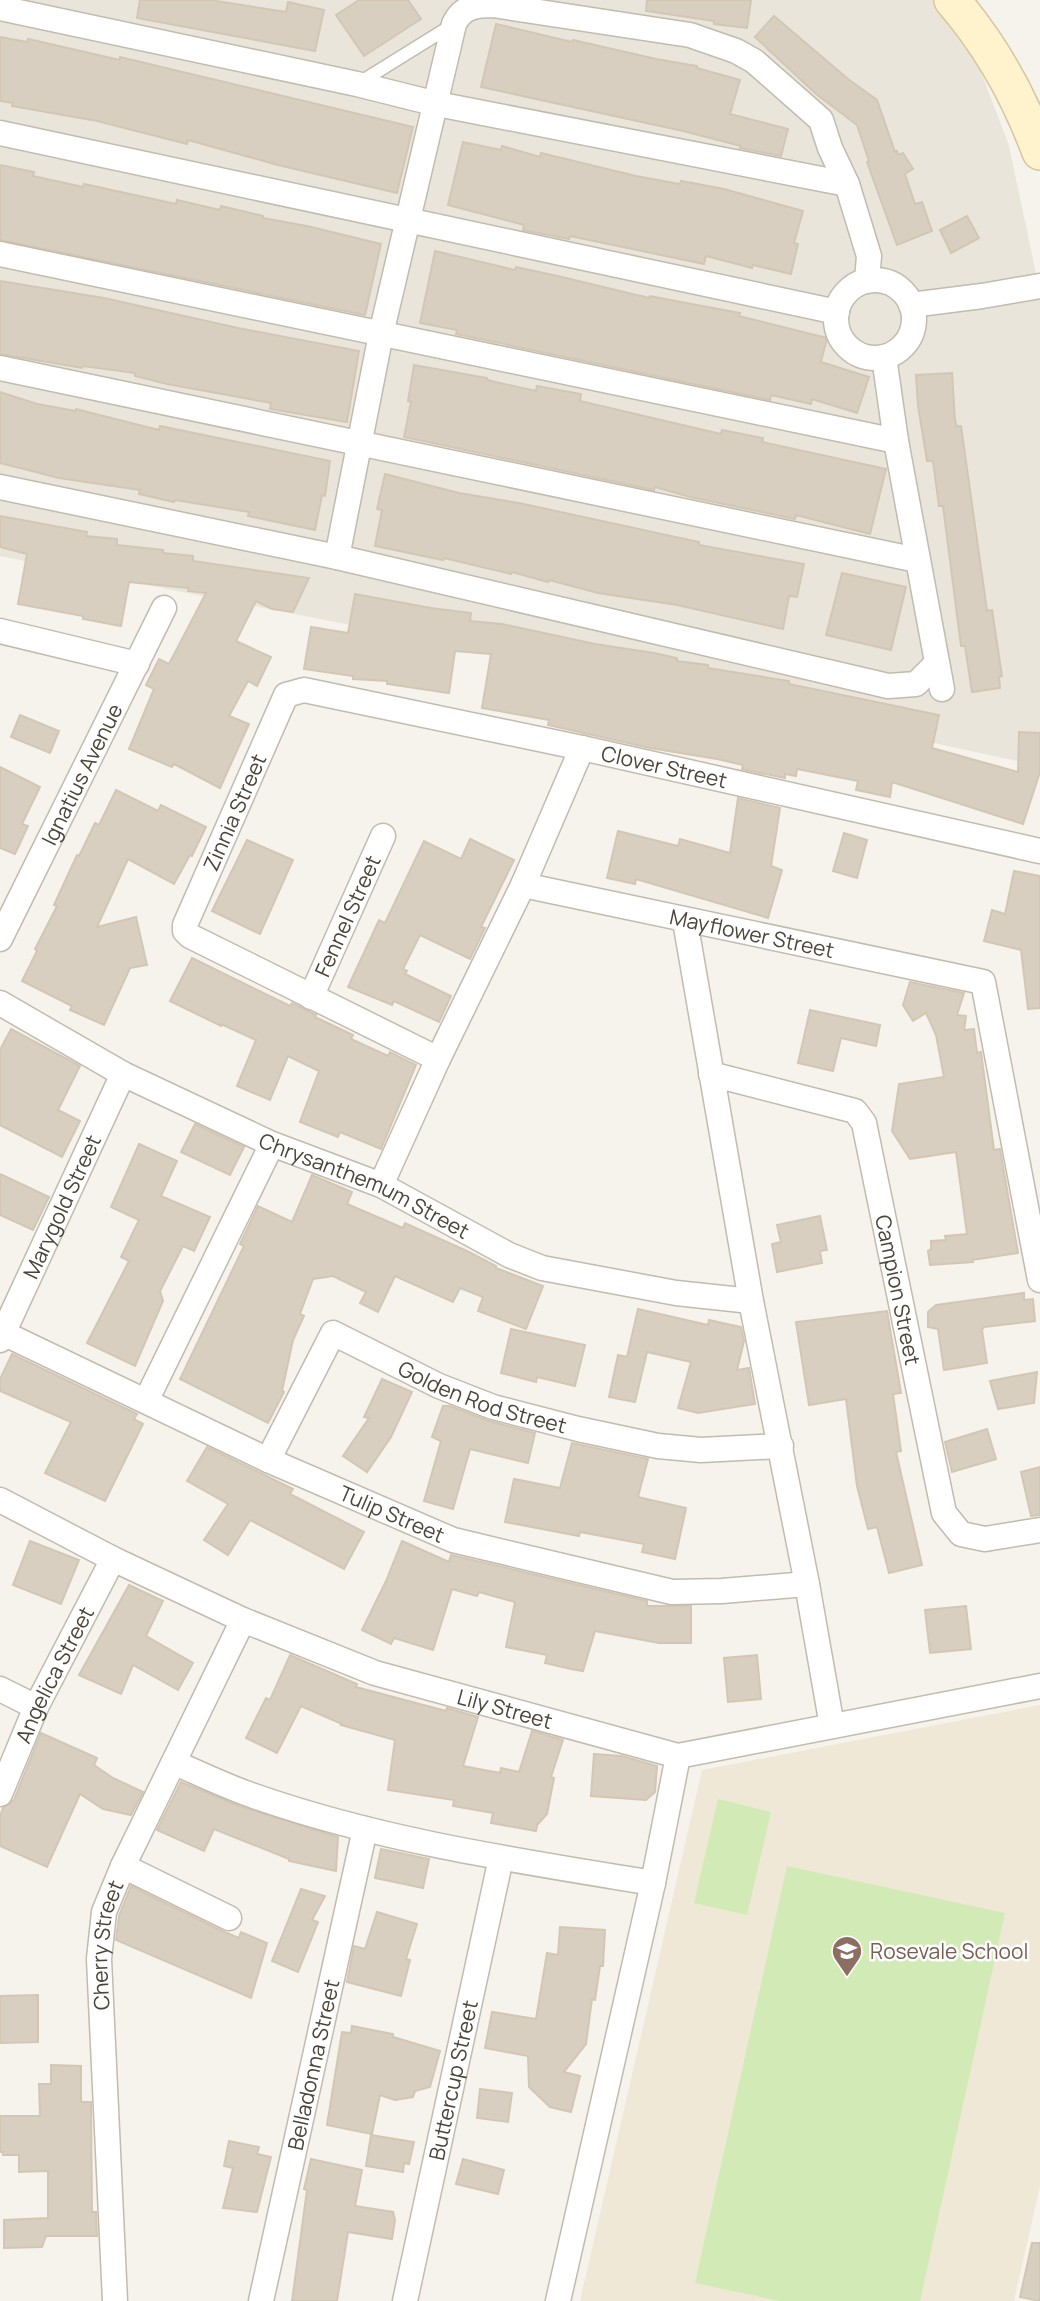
<svg xmlns="http://www.w3.org/2000/svg" width="1040" height="2301" font-family="Manrope,sans-serif">
  <rect width="100%" height="100%" fill="#f6f3ec"/>
  <polygon fill="#eae5da" points="0,0 939,0 971,45 1009,146 1040,292 1040,766 782,710 0,556"/>
  <polygon fill="#efe8d6" points="1040,1705 1040,2186 1014,2301 580,2301 702,1770"/>
  <g fill="#d2eab5">
    <polygon points="718,1799 771,1812 747,1915 694,1903"/>
    <polygon points="787,1866 1005,1913 920,2301 780,2301 695,2283"/>
  </g>
  <g fill="#d8cfc1" stroke="#d3c7b4" stroke-width="2">
    <polygon points="140,0 210,0 286,12 288,2 324,10 315,51 137,18"/>
    <polygon points="359,0 408,0 421,19 364,56 336,15"/>
    <polygon points="647,0 751,0 747,28 714,24 714,21 646,11"/>
    <polygon points="774,16 848,79 877,100 895,152 897,151 898,155 903,153 913,169 905,174 915,204 922,202 932,231 897,245 867,162 869,161 857,125 816,94 755,37"/>
    <polygon points="496,24 572,42 573,40 656,59 697,66 697,68 740,80 730,114 788,129 781,156 740,148 741,146 683,131 481,87"/>
    <polygon points="0,37 27,42 28,39 120,60 120,57 413,127 397,193 278,165 188,140 187,144 97,121 12,106 13,103 0,101"/>
    <polygon points="463,142 501,150 502,146 540,157 541,153 636,176 680,184 681,181 724,189 803,211 794,243 798,244 791,274 753,265 752,268 706,256 704,264 570,236 569,239 523,230 524,225 448,205"/>
    <polygon points="0,165 34,172 33,176 83,187 84,184 176,204 177,200 220,210 221,206 263,216 263,218 307,226 381,244 365,315 0,240"/>
    <polygon points="967,216 979,238 951,253 940,230"/>
    <polygon points="435,251 515,270 516,267 562,277 649,298 650,296 740,313 739,316 827,338 821,362 869,377 857,413 812,399 811,404 771,395 770,400 456,334 457,330 420,323"/>
    <polygon points="0,281 104,298 238,328 359,351 347,422 270,409 271,403 167,384 135,376 135,373 83,366 82,368 0,354"/>
    <polygon points="414,365 487,378 487,380 536,391 537,386 581,394 580,401 721,434 722,430 763,438 762,442 886,469 870,534 796,515 795,519 690,497 655,487 654,490 404,437 411,402 408,401"/>
    <polygon points="952,373 955,420 957,427 961,426 987,611 992,610 1002,676 999,677 1000,688 972,692 965,646 961,646 943,506 939,506 933,461 927,461 918,406 916,375"/>
    <polygon points="0,392 37,404 76,411 76,409 159,430 160,426 330,461 325,496 322,495 315,530 248,516 249,512 175,500 174,502 139,494 140,490 59,478 0,463"/>
    <polygon points="385,474 459,493 519,503 699,542 699,545 804,564 797,597 789,596 783,629 677,605 598,593 549,580 548,582 512,572 511,574 444,558 443,560 375,546 382,510 377,509"/>
    <polygon points="0,516 87,532 86,536 117,539 117,545 163,550 163,553 193,556 193,561 309,578 293,612 272,609 256,601 236,641 271,657 257,686 248,681 229,716 249,724 220,788 174,764 172,767 129,749 154,689 146,685 159,659 169,664 206,593 188,591 189,588 129,582 121,626 83,619 83,616 18,604 27,554 0,547"/>
    <polygon points="842,573 906,587 891,650 826,635"/>
    <polygon points="355,594 431,608 471,613 470,621 502,624 595,644 654,653 677,658 677,661 708,665 708,668 789,681 789,684 939,715 932,748 1018,772 1019,732 1040,733 1040,772 1023,824 892,782 890,797 856,790 858,781 797,769 796,776 785,774 785,778 742,769 743,765 717,759 650,748 548,725 549,720 482,708 491,654 455,651 449,693 387,684 387,681 353,679 353,676 304,669 311,627 348,633"/>
    <polygon points="20,715 59,731 50,753 11,737"/>
    <polygon points="0,767 40,787 22,824 28,826 15,854 0,848"/>
    <polygon points="116,790 158,811 161,805 206,827 192,856 190,855 174,884 128,859 97,927 136,917 147,965 130,968 104,1025 70,1010 72,1006 22,981 37,951 35,949 57,906 54,905 77,855 79,856 95,823 99,825"/>
    <polygon points="738,798 780,808 771,866 782,870 768,918 636,879 635,884 607,878 618,831 678,846 680,839 730,853"/>
    <polygon points="844,833 867,840 857,878 833,871"/>
    <polygon points="470,839 514,860 481,927 485,928 470,959 420,935 403,969 407,971 405,974 451,996 439,1022 394,1001 392,1005 348,987 379,920 385,923 424,841 461,859"/>
    <polygon points="247,840 293,860 260,934 212,911"/>
    <polygon points="1014,871 1040,876 1040,1008 1028,1009 1021,950 984,941 992,910 1005,914"/>
    <polygon points="192,958 290,1006 292,1003 316,1015 315,1017 353,1035 351,1039 388,1056 390,1052 416,1065 381,1149 340,1132 338,1137 300,1122 319,1071 288,1056 270,1100 237,1086 256,1040 221,1024 221,1026 170,1001"/>
    <polygon points="910,982 964,993 957,1015 966,1016 964,1030 974,1029 977,1053 981,1052 994,1150 1000,1149 1018,1253 972,1260 973,1262 930,1265 928,1251 931,1249 931,1241 946,1240 945,1236 967,1234 956,1152 910,1159 892,1131 899,1084 944,1077 936,1035 926,1013 913,1021 903,1005"/>
    <polygon points="810,1010 880,1025 876,1046 841,1038 833,1071 798,1063"/>
    <polygon points="11,1029 80,1066 58,1110 80,1121 62,1157 0,1125 0,1050"/>
    <polygon points="195,1124 244,1147 230,1175 181,1152"/>
    <polygon points="139,1144 177,1161 161,1196 210,1217 194,1251 183,1246 160,1291 163,1301 135,1366 87,1343 129,1261 121,1257 139,1220 111,1207"/>
    <polygon points="0,1174 49,1197 33,1230 0,1215"/>
    <polygon points="312,1175 352,1192 347,1204 403,1228 405,1223 469,1252 496,1266 496,1268 543,1286 526,1329 478,1311 483,1297 460,1288 453,1302 395,1276 378,1312 360,1303 366,1292 333,1276 313,1279 300,1314 304,1316 293,1340 282,1391 284,1392 268,1423 180,1379 244,1246 240,1244 258,1206 292,1222"/>
    <polygon points="820,1216 827,1250 820,1251 822,1263 777,1272 772,1244 781,1242 777,1225"/>
    <polygon points="1024,1293 1024,1300 1033,1299 1035,1321 984,1327 982,1330 987,1363 944,1370 938,1329 928,1327 928,1312 936,1305"/>
    <polygon points="638,1309 708,1325 709,1320 741,1327 744,1341 737,1370 749,1368 755,1404 698,1413 678,1408 691,1362 647,1352 635,1402 609,1397 618,1355 627,1357"/>
    <polygon points="887,1311 901,1393 893,1394 901,1451 896,1452 922,1565 889,1573 877,1527 868,1529 857,1486 846,1399 809,1405 796,1322"/>
    <polygon points="511,1329 585,1345 575,1386 537,1377 536,1382 501,1373"/>
    <polygon points="12,1354 137,1414 134,1419 143,1424 105,1501 45,1473 71,1422 0,1391 0,1379"/>
    <polygon points="1037,1372 1034,1403 998,1409 990,1381"/>
    <polygon points="382,1379 412,1392 391,1437 367,1472 343,1456 369,1418 364,1417"/>
    <polygon points="443,1406 450,1406 489,1421 535,1433 528,1463 470,1449 453,1509 424,1501 441,1441 432,1437"/>
    <polygon points="987,1429 996,1459 952,1472 945,1442"/>
    <polygon points="572,1443 648,1459 638,1497 686,1508 675,1559 642,1552 644,1544 580,1532 579,1536 505,1522 514,1479 560,1488"/>
    <polygon points="207,1447 293,1489 290,1494 364,1532 344,1569 250,1520 228,1555 204,1540 228,1504 187,1481"/>
    <polygon points="1040,1467 1040,1515 1031,1516 1021,1472"/>
    <polygon points="30,1541 79,1560 61,1604 13,1585"/>
    <polygon points="402,1541 449,1562 451,1555 647,1601 647,1606 691,1606 691,1643 659,1643 595,1631 583,1671 571,1669 545,1663 547,1655 506,1647 515,1602 479,1592 477,1596 452,1589 433,1650 394,1638 391,1644 362,1630 386,1581"/>
    <polygon points="129,1585 163,1601 146,1636 193,1663 178,1690 133,1665 121,1694 79,1675"/>
    <polygon points="966,1606 971,1649 930,1653 925,1610"/>
    <polygon points="290,1655 357,1684 356,1687 446,1711 447,1708 478,1717 463,1766 500,1773 501,1768 519,1772 532,1731 563,1740 551,1777 554,1778 547,1814 537,1825 536,1831 491,1823 493,1813 453,1806 454,1800 388,1790 395,1740 341,1725 342,1724 301,1706 277,1753 246,1738 266,1698 270,1700"/>
    <polygon points="757,1655 761,1699 728,1702 724,1658"/>
    <polygon points="41,1733 97,1758 94,1765 113,1778 143,1792 131,1815 103,1809 80,1794 47,1867 0,1846 0,1816 3,1808 14,1800"/>
    <polygon points="594,1754 622,1756 657,1766 655,1792 646,1800 591,1796"/>
    <polygon points="181,1782 239,1806 338,1837 336,1871 289,1861 289,1859 214,1829 204,1851 157,1830"/>
    <polygon points="381,1849 429,1859 423,1888 375,1878"/>
    <polygon points="131,1886 222,1931 239,1938 241,1932 267,1943 251,1998 116,1940 119,1916"/>
    <polygon points="301,1889 325,1896 312,1920 318,1922 298,1972 272,1961"/>
    <polygon points="377,1912 417,1924 406,1959 410,1960 401,1996 347,1982 354,1946 365,1949"/>
    <polygon points="560,1927 605,1930 603,1966 600,1966 595,2000 592,1999 586,2044 564,2072 580,2076 571,2112 550,2107 529,2087 528,2056 485,2048 492,2012 536,2019 547,1953 558,1955"/>
    <polygon points="38,1995 38,2042 0,2043 0,1996"/>
    <polygon points="352,2026 393,2034 393,2037 440,2051 430,2087 415,2091 413,2097 395,2100 380,2095 372,2134 327,2125 342,2032 351,2033"/>
    <polygon points="51,2065 81,2066 81,2102 91,2102 92,2212 96,2212 97,2236 46,2236 42,2247 4,2248 4,2220 48,2218 48,2171 19,2172 19,2155 3,2155 3,2152 0,2152 0,2116 40,2116 39,2084 51,2084"/>
    <polygon points="480,2089 512,2093 508,2122 477,2118"/>
    <polygon points="371,2135 414,2142 409,2164 404,2163 403,2172 366,2166"/>
    <polygon points="229,2141 259,2147 257,2154 271,2157 257,2212 223,2208 233,2168 224,2166"/>
    <polygon points="311,2159 362,2170 355,2206 393,2212 395,2220 392,2239 348,2232 337,2301 292,2301 307,2190 304,2189"/>
    <polygon points="463,2159 504,2170 498,2194 456,2184"/>
    <polygon points="1032,2243 1040,2243 1040,2301 1020,2297"/>
  </g>
  <g fill="none" stroke-linecap="round" stroke-linejoin="round">
    <g stroke="#c2bbae" stroke-width="15">
      <polyline id="service" points="359,83 454,24"/>
    </g>
    <g stroke="#c2bbae" stroke-width="27">
      <g id="minor">
        <polyline points="0,8 357,84 437,104 847,184"/>
        <polyline points="0,133 837,312"/>
        <polyline points="0,254 896,441"/>
        <circle cx="875" cy="319" r="39"/>
        <polyline points="911,305 982,296 1040,286"/>
        <polyline points="884,357 896,441 942,689"/>
        <polyline points="0,368 917,560"/>
        <polyline points="0,487 337,557 888,686 916,684 936,664"/>
        <path d="M 337,557 L 381,334 L 454,24 C 462,7 475,5 493,5 L 690,35 L 736,51 L 754,61 L 821,120 L 830,148 L 847,184 L 869,256 L 867,281"/>
        <polyline points="0,631 137,664"/>
        <path id="s1" d="M 523,885 L 983,982 L 1040,1280"/>
        <polyline points="685,921 751,1301 807,1584 832,1726"/>
        <path id="s2" d="M 0,939 L 164,608"/>
        <path id="s3" d="M 311,997 L 383,836"/>
        <path id="s4" d="M 0,1003 L 123,1074 L 272,1144 L 381,1185 L 509,1255 L 542,1268 L 676,1293 L 751,1301"/>
        <path id="s5" d="M 438,1059 L 190,936 L 185,931 L 185,925 L 286,695 L 304,690 L 582,748 L 1040,851"/>
        <path id="s6" d="M 711,1074 L 855,1111 L 864,1123 L 944,1513 L 961,1534 L 985,1539 L 1040,1530"/>
        <polyline points="381,1185 438,1059 523,885 582,748"/>
        <path id="s7" d="M 3,1333 L 268,1460 L 453,1540 L 672,1592 L 722,1591 L 807,1584"/>
        <path id="s8" d="M 0,1340 L 123,1074"/>
        <polyline points="146,1401 272,1144"/>
        <path id="s9" d="M 268,1460 L 333,1333 L 439,1386 L 493,1407 L 578,1429 L 658,1446 L 701,1450 L 781,1446"/>
        <path id="s10" d="M 0,1500 L 113,1559 L 243,1620 L 375,1673 L 678,1756 L 1040,1686"/>
        <polyline points="0,1689 36,1707"/>
        <path d="M 175,1763 C 201,1774 227,1787 254,1796 C 382,1841 519,1861 653,1883"/>
        <path id="s11" d="M 0,1794 L 36,1707 L 113,1559"/>
        <polyline points="123,1866 229,1918"/>
        <path id="s12" d="M 115,2301 L 99,1959 L 104,1912 L 123,1866 L 243,1620"/>
        <path id="s13" d="M 261,2301 L 365,1829"/>
        <path id="s14" d="M 405,2301 L 501,1858"/>
        <polyline points="558,2301 653,1883 678,1756"/>
      </g>
    </g>
    <g stroke="#d6c79b" stroke-width="38">
      <path id="secondary" d="M 952,0 C 990,44 1020,98 1040,152"/>
    </g>
    <use href="#service" stroke="#fff" stroke-width="12"/>
    <use href="#minor" stroke="#fff" stroke-width="24"/>
    <use href="#secondary" stroke="#fff3cd" stroke-width="35"/>
  </g>
  <defs>
    <g id="school-pin" transform="scale(1.575)"><path d="M0 17L-7.5 6A9.5 9.5 0 1 1 7.5 6Z" fill="#8d6e63" stroke="#fff"/><path d="M0-5L7-2L0 1L-7-2ZM-4 1L0 2.5L4 1V4Q0 6-4 4Z" fill="#fff"/></g>
  </defs>
  <g fill-rule="evenodd">
    <use href="#school-pin" x="847" y="1951"/>
  </g>
  <g text-anchor="middle" dominant-baseline="central" stroke-width="5" stroke-linejoin="round" paint-order="stroke">
    <g font-size="21" fill="#4b4439" stroke="#fff">
      <text stroke="none"><textPath href="#s5" startOffset="928">Clover Street</textPath></text>
      <text stroke="none"><textPath href="#s2" startOffset="184">Ignatius Avenue</textPath></text>
      <text stroke="none"><textPath href="#s5" startOffset="413">Zinnia Street</textPath></text>
      <text stroke="none"><textPath href="#s3" startOffset="89">Fennel Street</textPath></text>
      <text stroke="none"><textPath href="#s1" startOffset="234">Mayflower Street</textPath></text>
      <text stroke="none"><textPath href="#s4" startOffset="408">Chrysanthemum Street</textPath></text>
      <text stroke="none"><textPath href="#s8" startOffset="147">Marygold Street</textPath></text>
      <text stroke="none"><textPath href="#s6" startOffset="334">Campion Street</textPath></text>
      <text stroke="none"><textPath href="#s9" startOffset="306">Golden Rod Street</textPath></text>
      <text stroke="none"><textPath href="#s7" startOffset="429">Tulip Street</textPath></text>
      <text stroke="none"><textPath href="#s11" startOffset="131">Angelica Street</textPath></text>
      <text stroke="none"><textPath href="#s10" startOffset="548">Lily Street</textPath></text>
      <text stroke="none"><textPath href="#s12" startOffset="357">Cherry Street</textPath></text>
      <text stroke="none"><textPath href="#s13" startOffset="242">Belladonna Street</textPath></text>
      <text stroke="none"><textPath href="#s14" startOffset="226">Buttercup Street</textPath></text>
    </g>
    <g font-size="21" fill="#785e54" stroke="#fff" text-anchor="start">
      <text x="870" y="1951">Rosevale School</text>
    </g>
  </g>
</svg>
